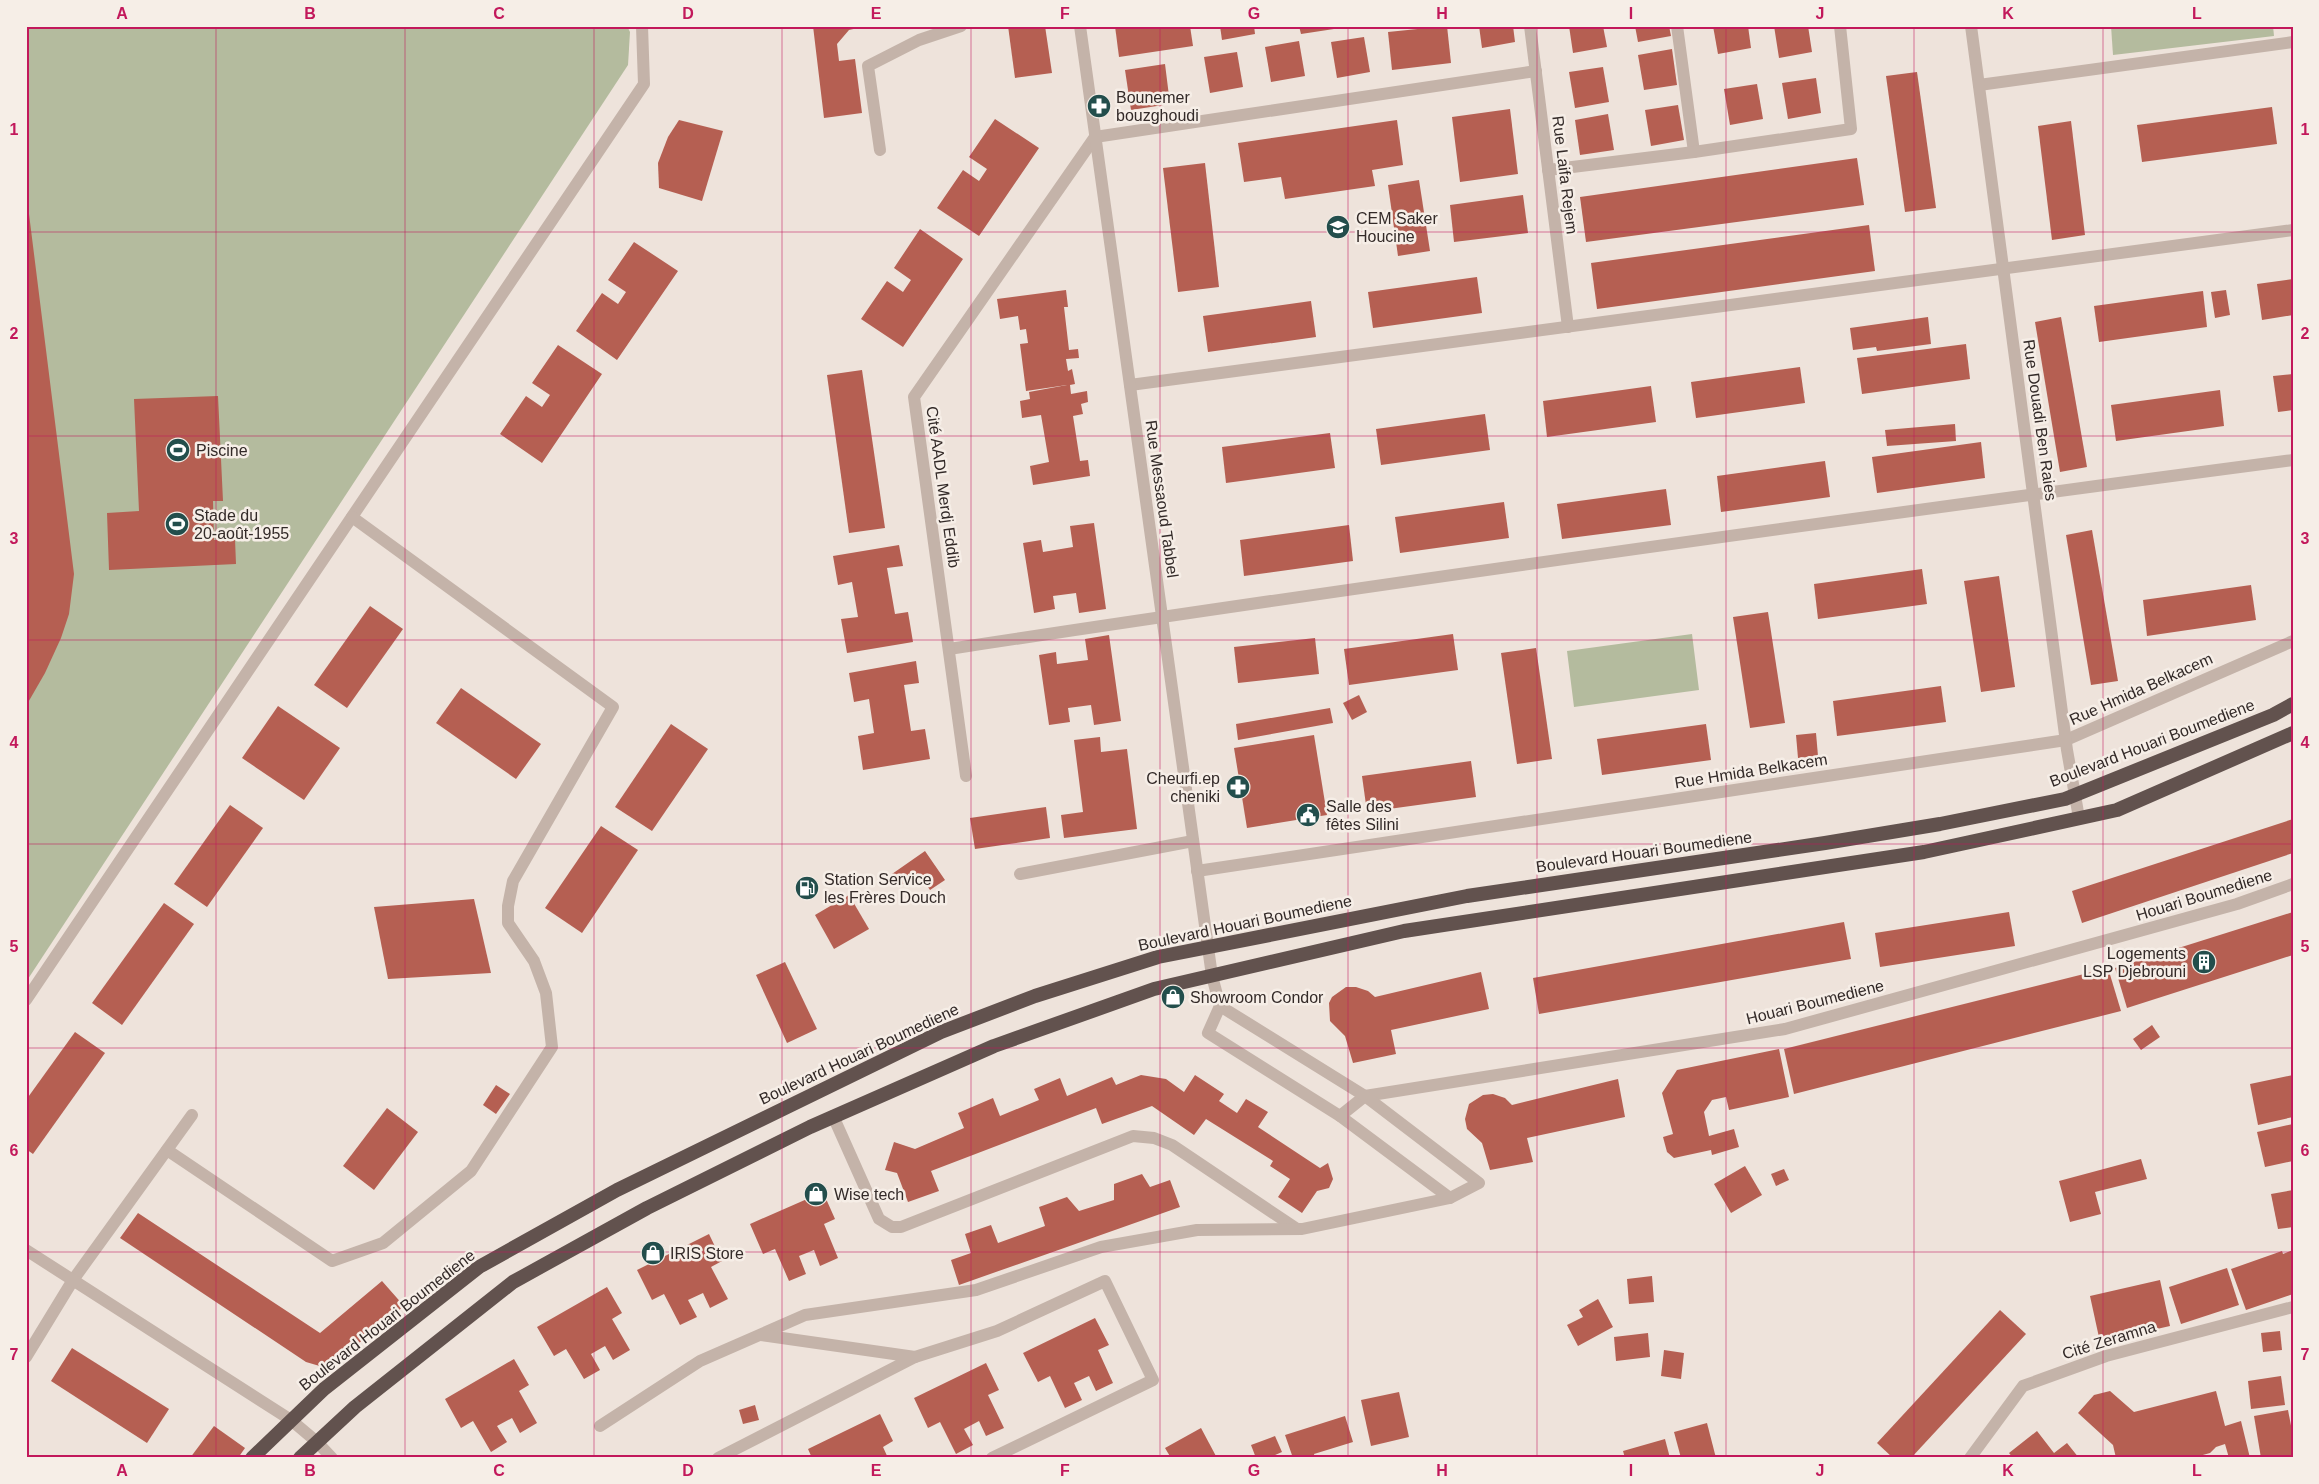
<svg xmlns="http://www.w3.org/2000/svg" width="2319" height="1484" font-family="Helvetica,sans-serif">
  <rect width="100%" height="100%" fill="#eee3db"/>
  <g fill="#b4bb9e">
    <polygon points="26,26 627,26 630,32 628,65 26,982"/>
    <polygon points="2111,26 2273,26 2274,36 2113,55"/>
    <polygon points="1692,634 1699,690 1574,707 1567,651"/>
  </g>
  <g fill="#b55f52">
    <polygon points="813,26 858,26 858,28 849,30 837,44 839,61 855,59 862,113 824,118"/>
    <polygon points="1008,26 1045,26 1052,73 1015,78"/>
    <polygon points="1115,26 1190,26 1193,46 1119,57"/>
    <polygon points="1220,26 1254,26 1255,34 1222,40"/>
    <polygon points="1299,26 1333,26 1334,29 1301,34"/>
    <polygon points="1447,26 1451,63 1392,70 1388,32"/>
    <polygon points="1479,26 1513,26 1515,42 1482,48"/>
    <polygon points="1569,26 1603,26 1607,47 1573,53"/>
    <polygon points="1635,26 1669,26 1671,36 1638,42"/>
    <polygon points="1713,26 1748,26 1751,48 1718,54"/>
    <polygon points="1774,26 1808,26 1812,52 1779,58"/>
    <polygon points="1364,37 1370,72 1337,78 1331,42"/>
    <polygon points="1299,41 1305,76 1271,82 1265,47"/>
    <polygon points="1672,49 1677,85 1644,90 1638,55"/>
    <polygon points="1237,52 1243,87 1210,93 1204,57"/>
    <polygon points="1165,64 1170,104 1131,110 1125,70"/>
    <polygon points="1603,67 1609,102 1575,108 1569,72"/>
    <polygon points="1917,72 1936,208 1905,212 1886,76"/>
    <polygon points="1816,78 1821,113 1788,119 1782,83"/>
    <polygon points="1757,84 1763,119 1730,125 1724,89"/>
    <polygon points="1678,105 1684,140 1651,146 1645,110"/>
    <polygon points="2272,107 2277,144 2142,162 2137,125"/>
    <polygon points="1510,109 1518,174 1460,182 1452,117"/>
    <polygon points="1608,114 1614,150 1580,155 1575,120"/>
    <polygon points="995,119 1039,148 979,236 937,208 963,170 979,181 987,169 969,157"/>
    <polygon points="679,120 723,131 702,201 659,188 658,163 668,137"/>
    <polygon points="1397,120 1403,165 1372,170 1375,186 1285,199 1281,177 1244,182 1238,143"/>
    <polygon points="2071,121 2085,235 2052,240 2038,126"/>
    <polygon points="1857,158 1864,205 1586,242 1580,197"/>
    <polygon points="1205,163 1219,287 1178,292 1163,168"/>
    <polygon points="1419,180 1430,251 1398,256 1388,185"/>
    <polygon points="26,190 74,574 69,614 61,638 45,673 26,706"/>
    <polygon points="1523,195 1528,233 1454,242 1450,205"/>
    <polygon points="1869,225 1875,271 1597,309 1591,263"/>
    <polygon points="920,229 963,259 903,347 861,319 887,281 903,292 911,280 894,268"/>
    <polygon points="634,242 678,271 617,360 576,331 602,293 618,304 626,292 608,280"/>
    <polygon points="1477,277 1482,313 1373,328 1368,292"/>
    <polygon points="2293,279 2293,315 2262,320 2257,284"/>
    <polygon points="1066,290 1068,307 1064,307 1069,350 1078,349 1079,358 1066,359 1068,371 1072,369 1075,384 1070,385 1071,394 1087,391 1088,402 1081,404 1083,414 1073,416 1080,461 1088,460 1090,476 1033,485 1030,466 1049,462 1041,415 1022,418 1020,401 1030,399 1029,392 1067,385 1026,391 1020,344 1028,343 1026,329 1020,330 1018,316 1000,319 997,299"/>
    <polygon points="2226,290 2230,315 2215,318 2211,292"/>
    <polygon points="2203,291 2207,327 2099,342 2094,306"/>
    <polygon points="1311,301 1316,337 1208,352 1203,316"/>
    <polygon points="1928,317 1931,344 1877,351 1876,347 1853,350 1850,328"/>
    <polygon points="2061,317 2087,467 2060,472 2035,322"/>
    <polygon points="1966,344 1970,379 1862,394 1857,358"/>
    <polygon points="558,345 602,374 542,463 500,434 526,396 542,407 550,395 532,383"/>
    <polygon points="1800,367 1805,403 1696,418 1691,382"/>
    <polygon points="862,370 885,528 849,533 827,375"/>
    <polygon points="2293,374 2293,410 2278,412 2273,376"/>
    <polygon points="1651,386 1656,422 1547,437 1543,401"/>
    <polygon points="2220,390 2224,426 2116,441 2111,405"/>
    <polygon points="218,396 223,501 213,501 214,540 235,539 236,564 109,570 107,513 139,511 134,399"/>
    <polygon points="1485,414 1490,450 1381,465 1376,429"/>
    <polygon points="1955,424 1956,441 1887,446 1885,430"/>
    <polygon points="1330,433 1335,468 1226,483 1222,447"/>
    <polygon points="1981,442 1985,478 1877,493 1872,457"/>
    <polygon points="1825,461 1830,497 1721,512 1717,476"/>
    <polygon points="1666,489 1671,525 1562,539 1557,504"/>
    <polygon points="1504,502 1509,538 1400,553 1395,517"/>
    <polygon points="1094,523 1106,609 1079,613 1076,593 1053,596 1055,609 1034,613 1023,543 1041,540 1043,552 1073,547 1070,526"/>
    <polygon points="1349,525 1353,561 1244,576 1240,540"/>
    <polygon points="2092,530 2118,681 2091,685 2066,535"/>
    <polygon points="899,545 903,566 887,568 895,614 908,612 913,642 847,653 841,619 858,617 852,582 838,585 833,556"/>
    <polygon points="1922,569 1927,604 1818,619 1814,584"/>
    <polygon points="1999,576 2015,687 1981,692 1964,581"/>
    <polygon points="2251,585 2256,620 2147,636 2143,600"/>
    <polygon points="370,606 403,629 347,708 314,685"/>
    <polygon points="1768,612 1785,723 1750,728 1733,617"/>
    <polygon points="1453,634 1458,670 1349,685 1344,649"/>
    <polygon points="1109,635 1121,721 1094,725 1091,705 1068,708 1070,722 1049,725 1039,655 1056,652 1057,664 1088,660 1085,639"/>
    <polygon points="1315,638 1319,674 1238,683 1234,647"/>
    <polygon points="1536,648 1552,759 1517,764 1501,653"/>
    <polygon points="916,661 919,683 904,685 911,731 925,729 930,759 863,770 858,736 874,733 869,699 854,702 849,673"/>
    <polygon points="1941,686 1946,722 1837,736 1833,701"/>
    <polygon points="461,688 541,744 516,779 436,723"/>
    <polygon points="1359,695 1367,712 1352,720 1343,703"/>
    <polygon points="278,706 340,748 304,800 242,758"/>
    <polygon points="1330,708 1333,723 1238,740 1236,724"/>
    <polygon points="671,724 708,749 652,831 615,807"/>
    <polygon points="1706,724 1711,760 1602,775 1597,739"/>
    <polygon points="1816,733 1818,756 1798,758 1796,735"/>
    <polygon points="1314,735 1327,815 1247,828 1234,748"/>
    <polygon points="1100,737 1101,752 1127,749 1137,829 1064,838 1061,815 1083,812 1074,740"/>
    <polygon points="1471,761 1476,797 1367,812 1362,776"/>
    <polygon points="230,805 263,828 207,907 174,884"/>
    <polygon points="1046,807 1050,838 975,849 970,818"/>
    <polygon points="2293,819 2293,853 2082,923 2072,891"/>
    <polygon points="601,826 638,850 582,933 545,908"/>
    <polygon points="925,851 945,880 930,890 918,873 900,886 892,874"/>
    <polygon points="849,895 869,929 834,949 815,915"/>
    <polygon points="474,899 491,973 388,979 374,907"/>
    <polygon points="164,903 194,924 122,1025 92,1003"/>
    <polygon points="2009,912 2015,946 1880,967 1875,933"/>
    <polygon points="2293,912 2293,955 2127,1008 2115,968"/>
    <polygon points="1844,922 1851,959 1539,1014 1533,978"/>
    <polygon points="785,962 817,1029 787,1043 756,975"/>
    <polygon points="2108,968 2121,1011 1794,1094 1784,1049"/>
    <polygon points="1481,972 1489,1009 1391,1030 1396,1054 1353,1063 1345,1036 1330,1021 1329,1003 1332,997 1346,987 1356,987 1368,991 1375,997"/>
    <polygon points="2152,1025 2160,1037 2141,1050 2133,1039"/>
    <polygon points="75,1032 105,1053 33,1154 26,1149 26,1100"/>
    <polygon points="1779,1049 1789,1097 1729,1110 1726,1097 1712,1100 1704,1112 1709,1136 1734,1129 1739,1147 1712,1155 1711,1150 1674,1158 1667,1152 1663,1137 1673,1134 1662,1093 1677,1070"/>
    <polygon points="1141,1075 1166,1079 1184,1092 1195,1075 1224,1094 1219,1101 1237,1113 1246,1099 1268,1112 1258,1127 1320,1168 1328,1163 1333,1179 1329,1188 1317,1191 1302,1213 1278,1197 1290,1179 1270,1166 1273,1161 1206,1119 1194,1135 1152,1106 1102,1124 1096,1108 931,1171 939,1191 908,1202 897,1173 885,1170 894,1142 915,1149 964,1128 958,1113 993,1098 1000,1116 1039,1100 1034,1089 1060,1078 1067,1096 1112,1077 1116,1085"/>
    <polygon points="2293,1075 2293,1117 2258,1125 2250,1084"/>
    <polygon points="1618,1079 1625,1117 1527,1138 1533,1162 1490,1170 1482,1143 1467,1129 1465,1119 1469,1104 1483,1095 1493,1094 1505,1098 1512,1105"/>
    <polygon points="496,1085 510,1094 496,1114 483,1105"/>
    <polygon points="387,1108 418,1132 374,1190 343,1166"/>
    <polygon points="2293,1124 2293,1161 2265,1167 2257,1132"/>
    <polygon points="2141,1159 2147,1179 2095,1192 2101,1214 2070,1222 2059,1181"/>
    <polygon points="1745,1166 1762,1195 1731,1213 1714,1184"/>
    <polygon points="1784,1169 1789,1180 1776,1186 1771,1174"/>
    <polygon points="1142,1174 1150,1187 1170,1180 1180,1207 959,1285 951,1260 971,1253 965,1234 991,1225 998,1243 1045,1226 1039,1207 1067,1197 1079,1211 1114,1200 1114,1184"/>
    <polygon points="2293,1190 2293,1227 2278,1229 2271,1194"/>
    <polygon points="823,1192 835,1219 824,1224 838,1258 820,1266 814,1250 799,1256 806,1274 789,1281 775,1249 763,1254 750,1224"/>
    <polygon points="138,1213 320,1333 382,1281 404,1306 342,1357 323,1367 306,1362 120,1238"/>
    <polygon points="709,1234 722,1261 711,1267 728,1299 710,1308 703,1293 688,1300 697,1317 680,1325 664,1294 652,1300 637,1270"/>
    <polygon points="2293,1250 2293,1294 2246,1310 2231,1269 2282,1251 2283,1254"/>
    <polygon points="2227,1268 2239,1305 2181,1324 2169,1287"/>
    <polygon points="1652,1276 1654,1302 1629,1304 1627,1279"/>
    <polygon points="2160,1280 2170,1326 2100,1342 2090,1296"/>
    <polygon points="607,1287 622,1313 612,1319 630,1350 613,1360 605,1346 591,1354 600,1370 584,1379 566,1349 554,1356 537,1327"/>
    <polygon points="1598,1299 1613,1327 1578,1346 1567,1325 1583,1317 1579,1310"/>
    <polygon points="2000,1310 2026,1334 1911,1458 1893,1458 1877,1443"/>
    <polygon points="1095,1318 1109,1345 1098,1350 1113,1383 1096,1391 1089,1376 1074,1383 1082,1400 1065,1408 1050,1376 1038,1382 1023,1353"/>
    <polygon points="2280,1331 2282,1350 2263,1352 2261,1333"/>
    <polygon points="1648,1333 1650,1357 1616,1361 1614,1337"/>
    <polygon points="72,1348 169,1409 147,1443 51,1381"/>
    <polygon points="1664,1350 1684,1353 1681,1379 1661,1376"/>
    <polygon points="514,1359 529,1385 519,1391 537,1423 520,1433 512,1418 497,1426 507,1442 491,1452 473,1421 461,1428 445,1399"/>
    <polygon points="986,1363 999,1390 988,1395 1004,1428 986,1436 979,1421 964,1429 973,1445 956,1454 940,1422 928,1428 914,1398"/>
    <polygon points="2281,1376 2285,1405 2251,1409 2248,1381"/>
    <polygon points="2110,1391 2134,1412 2216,1391 2225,1426 2241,1421 2250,1458 2229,1458 2225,1444 2216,1447 2210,1453 2192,1458 2116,1458 2113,1445 2078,1413 2094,1395"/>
    <polygon points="1399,1392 1409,1437 1371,1446 1361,1400"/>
    <polygon points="755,1405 759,1420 743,1424 739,1410"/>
    <polygon points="2288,1410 2293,1436 2293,1458 2261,1458 2254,1416"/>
    <polygon points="880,1414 893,1441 883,1447 888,1458 812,1458 808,1449"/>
    <polygon points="1345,1416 1353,1442 1314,1454 1315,1458 1293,1458 1285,1435"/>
    <polygon points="1707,1423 1716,1458 1681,1458 1674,1432"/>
    <polygon points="214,1426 245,1448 238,1458 190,1458"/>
    <polygon points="1201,1428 1217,1458 1171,1458 1165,1448"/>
    <polygon points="2037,1431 2054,1453 2067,1443 2079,1458 2013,1458 2009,1453"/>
    <polygon points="1275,1436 1282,1452 1268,1458 1256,1458 1251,1445"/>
    <polygon points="1665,1439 1670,1458 1625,1458 1623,1451"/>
  </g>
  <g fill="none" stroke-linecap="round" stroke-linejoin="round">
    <g stroke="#c4b3a9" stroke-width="12">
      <polyline points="1530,26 1568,327"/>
      <polyline points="1677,26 1694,152"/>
      <polyline points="1979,85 2293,42"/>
      <polyline points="880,150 868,66 919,40 961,26"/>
      <polyline points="1548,170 1694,152 1851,129 1840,26"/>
      <polyline points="1130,385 2293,230"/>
      <path d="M 949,649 C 1396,581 1844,519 2293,460"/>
      <polyline points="966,776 914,397 1095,137 1536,71"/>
      <polyline points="1197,871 2066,740 2293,641"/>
      <polyline points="1020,874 1193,841"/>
      <polyline points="1212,976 1220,1006"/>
      <polyline points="26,1000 644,84 642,26"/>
      <polyline points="1220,1006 1208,1033 1340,1116 1450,1198"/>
      <polyline points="833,1116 879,1219 892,1227 901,1227 1133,1136 1154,1138 1172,1145 1297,1229"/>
      <polyline points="1340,1116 1365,1096 1785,1029 2237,904 2293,884"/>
      <polyline points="167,1150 332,1261 383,1243 471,1171 552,1047 546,993 534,961 508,923 508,906 513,881 613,707 352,517"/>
      <polyline points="26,1357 73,1280 192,1115"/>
      <polyline points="915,1357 997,1331 1105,1281 1153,1380 992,1458"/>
      <polyline points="600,1426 700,1361 805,1315 976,1290 1101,1247 1197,1230 1302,1229 1450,1198 1479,1183 1365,1096 1220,1006"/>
      <polyline points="317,1442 332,1458"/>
      <polyline points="718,1458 915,1357 761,1335"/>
      <polyline points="1970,1458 2023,1386 2106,1356 2293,1307"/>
    </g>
    <g stroke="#c4b3a9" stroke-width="12">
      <polyline points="1080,26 1212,976"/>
      <polyline points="1971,26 2067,750 2079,818"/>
      <polyline points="26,1250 291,1420 317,1442"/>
    </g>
    <g stroke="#62524e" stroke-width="14">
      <polyline points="252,1458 324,1389 479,1267 617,1190 941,1032 1035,996 1158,957 1467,896 1825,843 1940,824 2065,799 2273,715 2293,704"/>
      <polyline points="300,1458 355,1407 513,1282 647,1208 810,1127 994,1046 1154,989 1404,931 1924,852 2117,810 2293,733"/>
    </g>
  </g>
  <path fill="none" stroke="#c2185b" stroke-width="1" stroke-opacity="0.55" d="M 216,26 L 216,1458M 405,26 L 405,1458M 594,26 L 594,1458M 782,26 L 782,1458M 971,26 L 971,1458M 1160,26 L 1160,1458M 1348,26 L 1348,1458M 1537,26 L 1537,1458M 1726,26 L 1726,1458M 1914,26 L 1914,1458M 2103,26 L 2103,1458M 26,232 L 2293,232M 26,436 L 2293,436M 26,640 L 2293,640M 26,844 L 2293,844M 26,1048 L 2293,1048M 26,1252 L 2293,1252"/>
  <defs>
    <g id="pharmacy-disc" transform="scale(1.25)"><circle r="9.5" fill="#234e4c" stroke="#f6eee7"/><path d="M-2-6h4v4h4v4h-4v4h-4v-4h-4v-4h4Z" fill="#fff"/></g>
    <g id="school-disc" transform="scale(1.25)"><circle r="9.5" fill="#234e4c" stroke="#f6eee7"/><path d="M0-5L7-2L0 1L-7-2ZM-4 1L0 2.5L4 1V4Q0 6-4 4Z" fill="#fff"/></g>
    <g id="stadium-disc" transform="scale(1.25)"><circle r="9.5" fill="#234e4c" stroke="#f6eee7"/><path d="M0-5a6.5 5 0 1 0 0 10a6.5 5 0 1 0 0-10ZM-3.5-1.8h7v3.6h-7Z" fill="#fff"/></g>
    <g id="civic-disc" transform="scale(1.25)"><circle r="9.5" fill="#234e4c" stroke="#f6eee7"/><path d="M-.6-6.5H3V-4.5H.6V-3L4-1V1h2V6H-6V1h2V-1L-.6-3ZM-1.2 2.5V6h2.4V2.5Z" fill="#fff"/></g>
    <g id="fuel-disc" transform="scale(1.25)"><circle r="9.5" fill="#234e4c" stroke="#f6eee7"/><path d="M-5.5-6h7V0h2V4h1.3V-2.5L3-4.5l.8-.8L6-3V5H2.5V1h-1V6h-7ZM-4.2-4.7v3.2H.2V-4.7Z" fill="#fff"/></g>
    <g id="building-disc" transform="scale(1.25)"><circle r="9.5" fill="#234e4c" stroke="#f6eee7"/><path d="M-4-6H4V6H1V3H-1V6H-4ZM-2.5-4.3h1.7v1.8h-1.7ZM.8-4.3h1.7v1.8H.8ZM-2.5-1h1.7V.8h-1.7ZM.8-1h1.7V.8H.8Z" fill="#fff"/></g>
    <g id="shop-disc" transform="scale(1.25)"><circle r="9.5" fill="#234e4c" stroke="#f6eee7"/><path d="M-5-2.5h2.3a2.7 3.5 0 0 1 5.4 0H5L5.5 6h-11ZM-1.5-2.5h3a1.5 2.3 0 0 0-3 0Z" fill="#fff"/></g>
  </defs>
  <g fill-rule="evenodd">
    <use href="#pharmacy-disc" x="1099" y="106"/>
    <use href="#school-disc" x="1338" y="227"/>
    <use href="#stadium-disc" x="178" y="450"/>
    <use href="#stadium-disc" x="177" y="524"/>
    <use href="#pharmacy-disc" x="1238" y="787"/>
    <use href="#civic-disc" x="1308" y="815"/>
    <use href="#fuel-disc" x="807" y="888"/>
    <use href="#building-disc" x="2204" y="962"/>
    <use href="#shop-disc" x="1173" y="997"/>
    <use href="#shop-disc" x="816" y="1194"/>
    <use href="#shop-disc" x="653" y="1253"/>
  </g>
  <g text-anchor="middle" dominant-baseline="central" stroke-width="5" stroke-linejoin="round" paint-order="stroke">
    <g font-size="16" fill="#332a28" stroke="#f6eee7" text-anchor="start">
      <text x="1116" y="97">Bounemer<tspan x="1116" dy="18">bouzghoudi</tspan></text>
      <text x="1356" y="218">CEM Saker<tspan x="1356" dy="18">Houcine</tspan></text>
      <text x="196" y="450">Piscine</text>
      <text x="194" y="515">Stade du<tspan x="194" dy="18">20-août-1955</tspan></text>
      <text x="1220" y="778" text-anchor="end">Cheurfi.ep<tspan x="1220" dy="18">cheniki</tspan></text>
      <text x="1326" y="806">Salle des<tspan x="1326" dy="18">fêtes Silini</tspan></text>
      <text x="824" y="879">Station Service<tspan x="824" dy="18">les Frères Douch</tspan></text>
      <text x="2186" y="953" text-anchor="end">Logements<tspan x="2186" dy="18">LSP Djebrouni</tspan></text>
      <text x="1190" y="997">Showroom Condor</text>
      <text x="834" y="1194">Wise tech</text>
      <text x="670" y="1253">IRIS Store</text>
    </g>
    <g font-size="16" fill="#332a28" stroke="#f6eee7">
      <text transform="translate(1565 175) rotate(83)">Rue Laifa Rejem</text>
      <text transform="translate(2040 420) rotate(82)">Rue Douadi Ben Raies</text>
      <text transform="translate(943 487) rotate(82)">Cité AADL Merdj Eddib</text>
      <text transform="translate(1162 499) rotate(82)">Rue Messaoud Tabbel</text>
      <text transform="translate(2141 689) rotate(-24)">Rue Hmida Belkacem</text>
      <text transform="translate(2152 743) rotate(-21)">Boulevard Houari Boumediene</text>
      <text transform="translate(1751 771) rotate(-9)">Rue Hmida Belkacem</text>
      <text transform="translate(1644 852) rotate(-8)">Boulevard Houari Boumediene</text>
      <text transform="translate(2204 895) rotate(-17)">Houari Boumediene</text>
      <text transform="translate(1245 923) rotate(-12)">Boulevard Houari Boumediene</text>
      <text transform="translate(1815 1002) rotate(-14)">Houari Boumediene</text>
      <text transform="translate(859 1054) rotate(-25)">Boulevard Houari Boumediene</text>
      <text transform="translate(387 1320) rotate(-38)">Boulevard Houari Boumediene</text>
      <text transform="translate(2109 1340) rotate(-17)">Cité Zeramna</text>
    </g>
  </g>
  <rect width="2319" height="1484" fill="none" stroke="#f6eee7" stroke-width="55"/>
  <rect x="28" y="28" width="2264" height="1428" fill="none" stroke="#c2185b" stroke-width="2"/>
  <g font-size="16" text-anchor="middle" font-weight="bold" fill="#c2185b">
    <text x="122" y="19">A</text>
    <text x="310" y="19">B</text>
    <text x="499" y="19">C</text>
    <text x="688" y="19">D</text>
    <text x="876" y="19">E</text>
    <text x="1065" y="19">F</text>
    <text x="1254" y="19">G</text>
    <text x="1442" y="19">H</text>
    <text x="1631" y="19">I</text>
    <text x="1820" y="19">J</text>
    <text x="2008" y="19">K</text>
    <text x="2197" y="19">L</text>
    <text x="14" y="135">1</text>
    <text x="2305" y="135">1</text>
    <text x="14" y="339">2</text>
    <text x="2305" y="339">2</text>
    <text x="14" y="544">3</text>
    <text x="2305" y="544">3</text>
    <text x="14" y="748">4</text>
    <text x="2305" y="748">4</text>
    <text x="14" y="952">5</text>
    <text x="2305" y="952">5</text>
    <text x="14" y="1156">6</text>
    <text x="2305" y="1156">6</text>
    <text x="14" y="1360">7</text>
    <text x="2305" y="1360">7</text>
    <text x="122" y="1476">A</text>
    <text x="310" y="1476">B</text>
    <text x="499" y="1476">C</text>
    <text x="688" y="1476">D</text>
    <text x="876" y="1476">E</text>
    <text x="1065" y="1476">F</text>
    <text x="1254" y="1476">G</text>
    <text x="1442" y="1476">H</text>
    <text x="1631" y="1476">I</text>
    <text x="1820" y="1476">J</text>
    <text x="2008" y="1476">K</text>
    <text x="2197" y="1476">L</text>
  </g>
</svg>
